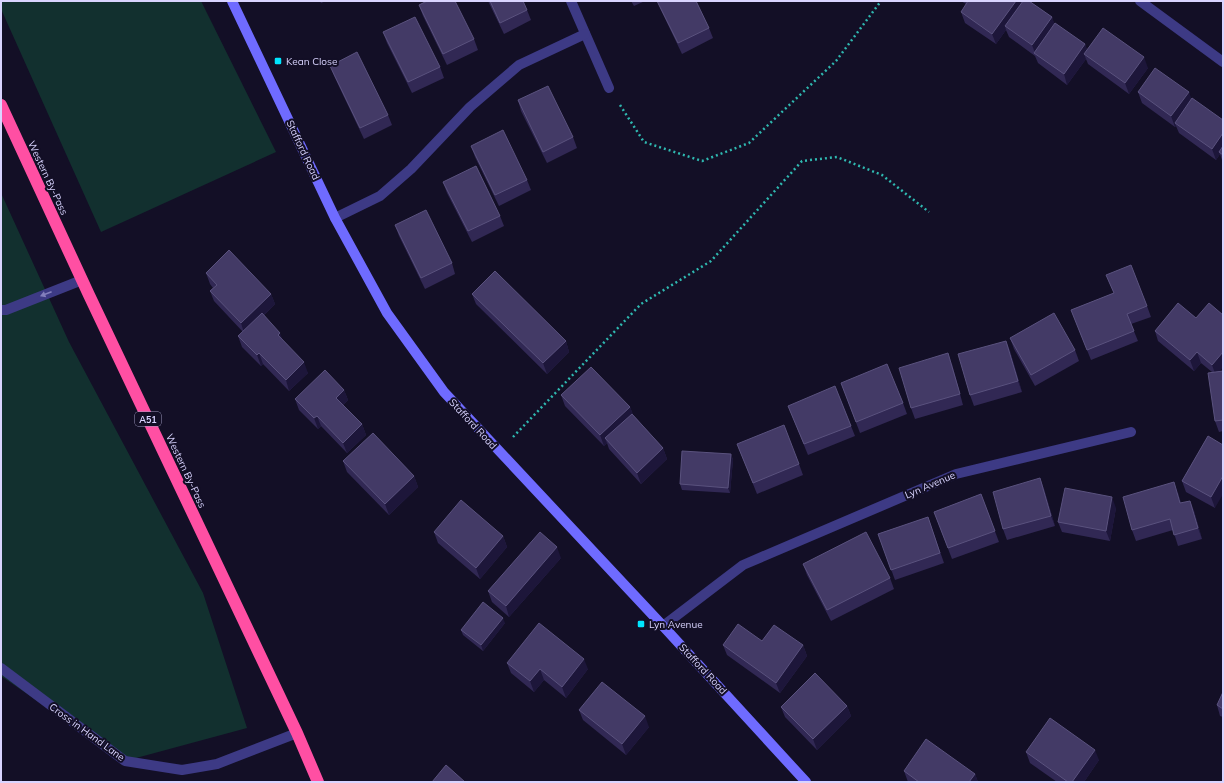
<svg xmlns="http://www.w3.org/2000/svg" width="1224" height="783" font-family="Mulish,sans-serif">
  <rect width="100%" height="100%" fill="#130f26"/>
  <g fill="#12302f">
    <polygon points="1,1 201,1 276,152 101,232 1,9"/>
    <polygon points="1,193 69,342 203,593 247,728 125,761 1,676"/>
  </g>
  <g fill="none" stroke-linecap="round" stroke-linejoin="round">
    <g stroke="#2fb8b0" stroke-width="2.5" stroke-dasharray="2 3" stroke-linecap="butt">
      <polyline points="620,105 644,142 702,161 749,143 836,61 881,1"/>
      <polyline points="513,437 641,304 711,261 802,161 837,157 882,175 929,212"/>
    </g>
    <polyline stroke="#3d3a85" stroke-width="10" points="1,310 6,310 82,280"/>
    <g stroke="#3d3a85" stroke-width="10">
      <polyline points="571,1 609,88"/>
      <polyline points="1140,1 1223,62"/>
      <polyline points="335,218 380,196 411,169 470,107 519,65 585,34"/>
      <polyline points="663,626 743,565 956,474 1131,432"/>
      <polyline points="1,668 125,761 182,770 217,764 297,733"/>
    </g>
    <polyline stroke="#6f6bff" stroke-width="10" points="232,1 335,218 387,313 444,392 663,626 806,782"/>
    <polyline stroke="#ff4fa3" stroke-width="12" points="1,105 89,295 297,733 318,782"/>
  </g>
  <g fill="#312854">
    <polygon points="320,1 326,1 321,3"/>
    <polygon points="488,1 523,1 527,10 531,20 504,34"/>
    <polygon points="631,1 645,1 634,6"/>
    <polygon points="657,1 696,1 709,28 713,38 682,54 660,8"/>
    <polygon points="961,1 1029,1 1052,17 1054,24 1085,44 1087,50 1148,68 1129,94 1088,64 1086,59 1067,85 1038,63 1035,56 1009,37 1006,30 996,44 965,23 961,12 966,4"/>
    <polygon points="419,5 474,39 478,50 447,65 423,16"/>
    <polygon points="383,32 440,67 444,78 412,93 387,43"/>
    <polygon points="330,66 388,115 392,125 364,139 334,76"/>
    <polygon points="1138,92 1192,99 1223,120 1223,163 1220,154 1216,160 1179,133 1176,126 1175,127 1142,103"/>
    <polygon points="518,100 573,137 577,148 547,163 521,111"/>
    <polygon points="471,146 527,180 531,190 499,206 475,157"/>
    <polygon points="443,182 500,216 504,226 472,242 447,193"/>
    <polygon points="395,225 452,263 455,274 425,289 399,236"/>
    <polygon points="206,273 271,294 275,304 264,315 308,373 289,391 263,364 261,366 242,347 238,336 243,332 214,301 210,291 213,288 210,284"/>
    <polygon points="1106,275 1147,306 1151,317 1131,324 1138,341 1091,360 1071,310 1114,293"/>
    <polygon points="472,294 566,341 569,352 547,374 476,304"/>
    <polygon points="1178,303 1220,371 1223,371 1223,431 1219,432 1215,421 1212,372 1201,363 1194,371 1158,341 1155,331"/>
    <polygon points="1010,338 1075,350 1079,361 1035,386 1014,349"/>
    <polygon points="1006,341 1010,351 1022,392 974,406 970,395"/>
    <polygon points="952,364 963,405 915,419 911,408"/>
    <polygon points="841,383 903,403 907,414 860,433"/>
    <polygon points="344,390 348,400 343,405 362,424 366,435 347,453 321,426 318,429 299,410 295,399"/>
    <polygon points="561,395 630,407 633,415 663,448 667,459 641,484 609,449 607,443 604,446 565,406"/>
    <polygon points="788,406 851,426 855,436 808,455"/>
    <polygon points="1208,436 1215,508 1186,492 1182,481"/>
    <polygon points="737,444 799,464 803,475 757,494"/>
    <polygon points="731,454 733,460 730,493 682,490 680,484"/>
    <polygon points="343,461 414,476 418,487 389,515 347,472"/>
    <polygon points="1040,478 1044,489 1055,526 1007,540 1003,529"/>
    <polygon points="1178,493 1181,503 1190,501 1194,511 1202,539 1178,546 1173,530 1136,541 1132,530"/>
    <polygon points="981,494 999,542 952,559 934,512"/>
    <polygon points="1116,508 1110,541 1062,532 1058,522"/>
    <polygon points="928,517 944,563 895,580 878,534"/>
    <polygon points="434,532 503,536 507,547 480,579 438,543"/>
    <polygon points="561,558 509,617 492,602 488,591"/>
    <polygon points="803,564 890,578 894,589 831,621 807,575"/>
    <polygon points="505,623 483,651 463,635 461,630"/>
    <polygon points="762,641 803,645 807,656 780,693 727,655 723,645"/>
    <polygon points="507,663 588,669 566,698 544,680 534,692 511,673"/>
    <polygon points="1223,692 1223,717 1220,716 1217,705"/>
    <polygon points="847,706 851,716 817,750 785,717 781,707"/>
    <polygon points="579,710 649,727 626,755 583,720"/>
    <polygon points="1026,752 1099,760 1084,782 1057,782 1030,763"/>
    <polygon points="904,771 975,774 978,782 908,782"/>
  </g>
  <g fill="#1d163a">
    <polygon points="1016,1 1023,1 1005,26 1006,30 996,44 992,34"/>
    <polygon points="1052,17 1056,28 1035,53 1032,45"/>
    <polygon points="1085,44 1089,55 1084,54 1086,59 1067,85 1064,74"/>
    <polygon points="1144,57 1148,68 1129,94 1125,83"/>
    <polygon points="1189,92 1193,103 1175,123 1176,126 1175,127 1171,116"/>
    <polygon points="1223,133 1223,149 1219,152 1220,154 1216,160 1212,149"/>
    <polygon points="271,294 275,304 244,333 241,323"/>
    <polygon points="280,333 284,343 278,335"/>
    <polygon points="566,341 569,352 547,374 543,363"/>
    <polygon points="1006,341 1010,351 1022,392 1018,381"/>
    <polygon points="1197,352 1201,363 1194,371 1190,360"/>
    <polygon points="1223,352 1223,367 1216,376 1212,365"/>
    <polygon points="259,353 263,364 261,366 257,355"/>
    <polygon points="948,353 952,364 963,405 960,394"/>
    <polygon points="304,362 308,373 289,391 286,380"/>
    <polygon points="344,390 348,400 339,409 336,398"/>
    <polygon points="630,407 634,417 605,438 607,443 604,446 600,435"/>
    <polygon points="317,416 321,426 318,429 314,418"/>
    <polygon points="362,424 366,435 347,453 343,443"/>
    <polygon points="663,448 667,459 641,484 637,473"/>
    <polygon points="731,454 733,460 730,493 728,488"/>
    <polygon points="414,476 418,487 389,515 385,504"/>
    <polygon points="1223,476 1223,494 1215,508 1211,497"/>
    <polygon points="1040,478 1044,489 1055,526 1051,516"/>
    <polygon points="1174,482 1178,493 1184,514 1180,503"/>
    <polygon points="1112,497 1116,508 1110,541 1106,531"/>
    <polygon points="1190,501 1194,511 1202,539 1198,528"/>
    <polygon points="503,536 507,547 480,579 476,568"/>
    <polygon points="557,547 561,558 509,617 506,606"/>
    <polygon points="503,618 505,623 483,651 481,645"/>
    <polygon points="803,645 807,656 780,693 776,683"/>
    <polygon points="584,659 588,669 566,698 562,687"/>
    <polygon points="540,669 544,680 534,692 530,681"/>
    <polygon points="847,706 851,716 817,750 813,739"/>
    <polygon points="645,716 649,727 626,755 622,744"/>
    <polygon points="1095,750 1099,760 1084,782 1072,782"/>
    <polygon points="975,774 978,782 969,782"/>
  </g>
  <g fill="#433a66" stroke="#5a527e">
    <polygon points="427,1 455,1 474,39 443,54 419,5"/>
    <polygon points="490,1 523,1 527,10 500,23"/>
    <polygon points="657,1 696,1 709,28 678,43"/>
    <polygon points="968,1 1016,1 992,34 961,12"/>
    <polygon points="1023,1 1029,1 1052,17 1032,45 1005,26"/>
    <polygon points="415,17 440,67 408,82 383,32"/>
    <polygon points="1055,23 1085,44 1064,74 1034,53"/>
    <polygon points="1103,28 1144,57 1125,83 1084,54"/>
    <polygon points="357,52 388,115 360,128 330,66"/>
    <polygon points="1155,68 1189,92 1171,116 1138,92"/>
    <polygon points="548,86 573,137 543,152 518,100"/>
    <polygon points="1192,98 1223,120 1223,133 1212,149 1175,123"/>
    <polygon points="503,130 527,180 495,195 471,146"/>
    <polygon points="1223,146 1223,155 1219,152"/>
    <polygon points="476,166 500,216 468,231 443,182"/>
    <polygon points="426,210 452,263 421,278 395,225"/>
    <polygon points="229,250 271,294 241,323 210,291 217,285 206,273"/>
    <polygon points="1131,265 1147,306 1127,314 1134,331 1087,350 1071,310 1114,293 1106,275"/>
    <polygon points="495,271 566,341 543,363 472,294"/>
    <polygon points="1178,303 1196,318 1209,303 1223,315 1223,352 1212,365 1197,352 1190,360 1155,331"/>
    <polygon points="262,313 280,333 278,335 304,362 286,380 259,353 257,355 238,336"/>
    <polygon points="1054,313 1075,350 1031,375 1010,338"/>
    <polygon points="1006,341 1018,381 970,395 958,354"/>
    <polygon points="948,353 960,394 911,408 899,368"/>
    <polygon points="887,364 903,403 856,422 841,383"/>
    <polygon points="591,367 630,407 600,435 561,395"/>
    <polygon points="325,370 344,390 336,398 362,424 343,443 317,416 314,418 295,399"/>
    <polygon points="1223,371 1223,420 1215,421 1208,373"/>
    <polygon points="835,386 851,426 804,444 788,406"/>
    <polygon points="632,414 663,448 637,473 605,438"/>
    <polygon points="784,425 799,464 753,483 737,444"/>
    <polygon points="373,433 414,476 385,504 343,461"/>
    <polygon points="1208,436 1223,445 1223,476 1211,497 1182,481"/>
    <polygon points="682,451 731,454 728,488 680,484"/>
    <polygon points="1040,478 1051,516 1003,529 993,492"/>
    <polygon points="1174,482 1180,503 1190,501 1198,528 1174,535 1170,519 1132,530 1123,497"/>
    <polygon points="1065,488 1112,497 1106,531 1058,522"/>
    <polygon points="981,494 995,531 948,548 934,512"/>
    <polygon points="461,500 503,536 476,568 434,532"/>
    <polygon points="928,517 940,553 891,570 878,534"/>
    <polygon points="540,532 557,547 506,606 488,591"/>
    <polygon points="866,532 890,578 827,610 803,564"/>
    <polygon points="483,602 503,618 481,645 461,630"/>
    <polygon points="539,623 584,659 562,687 540,669 530,681 507,663"/>
    <polygon points="738,624 762,641 774,625 803,645 776,683 723,645"/>
    <polygon points="815,673 847,706 813,739 781,707"/>
    <polygon points="602,682 645,716 622,744 579,710"/>
    <polygon points="1223,692 1223,709 1217,705"/>
    <polygon points="1050,718 1095,750 1072,782 1068,782 1026,752"/>
    <polygon points="926,739 975,774 969,782 919,782 904,771"/>
    <polygon points="446,765 465,782 432,782"/>
  </g>
  <defs><path id="oneway-solid" d="M-6-.8H1V-3.2L6.5 0L1 3.2V.8H-6Z"/></defs>
  <use fill="#837fbc" href="#oneway-solid" transform="translate(46 294) rotate(159)"/>
  <g fill="#00e5ff" stroke="#130f26" stroke-width="1.5">
    <rect x="274" y="57" width="8" height="8" rx="2"/>
    <rect x="637" y="620" width="8" height="8" rx="2"/>
  </g>
  <g text-anchor="middle" dominant-baseline="central" stroke-width="4" stroke-linejoin="round" paint-order="stroke">
    <rect fill="#130f26" stroke="#9e99be" stroke-width="1" x="135" y="412" width="26" height="14" rx="3"/>
    <g font-size="9" font-weight="bold" fill="#d9d4ff">
      <text x="148" y="419">A51</text>
    </g>
    <g font-size="10" fill="#d9d4ff" stroke="#130f26" text-anchor="start">
      <text x="286" y="61">Kean Close</text>
      <text x="649" y="624">Lyn Avenue</text>
    </g>
    <g font-size="10" fill="#d9d4ff" stroke="#130f26">
      <text transform="translate(303 150) rotate(65)">Stafford Road</text>
      <text transform="translate(48 178) rotate(65)">Western By-Pass</text>
      <text transform="translate(473 424) rotate(47)">Stafford Road</text>
      <text transform="translate(186 471) rotate(65)">Western By-Pass</text>
      <text transform="translate(930 485) rotate(-23)">Lyn Avenue</text>
      <text transform="translate(703 669) rotate(47)">Stafford Road</text>
      <text transform="translate(87 732) rotate(36)">Cross in Hand Lane</text>
    </g>
  </g>
  <rect width="1224" height="783" fill="none" stroke="#d9d4ff" stroke-width="4"/>
</svg>
